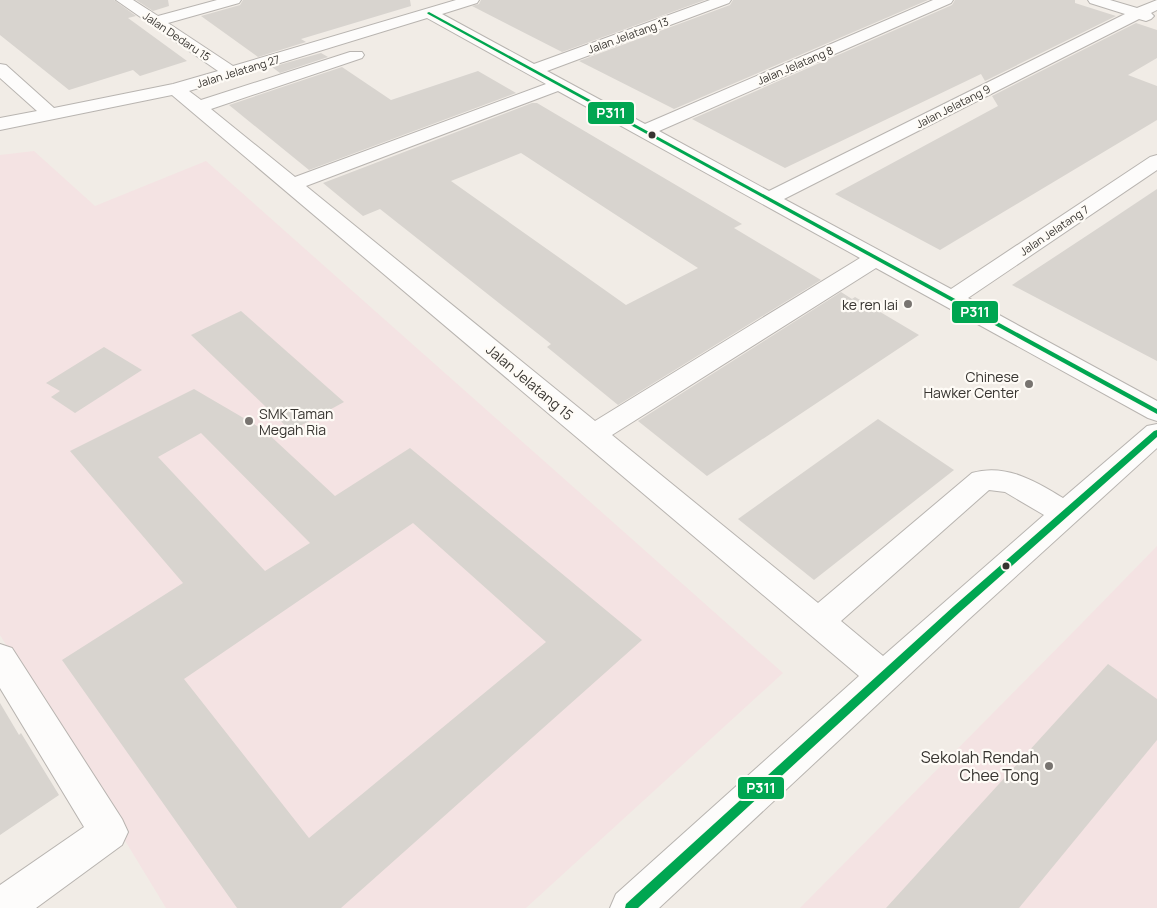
<svg xmlns="http://www.w3.org/2000/svg" width="1157" height="908" font-family="Manrope,sans-serif">
  <rect width="100%" height="100%" fill="#f1ece6"/>
  <g fill="#f4e3e3">
    <polygon points="34,151 95,206 206,161 783,673 526,908 166,908 0,635 0,155"/>
    <polygon points="1157,546 1157,908 800,908 1081,624"/>
  </g>
  <g fill="#d8d4cf" fill-rule="evenodd">
    <polygon points="0,0 114,0 136,16 128,18 187,61 140,76 133,70 69,90 0,35"/>
    <polygon points="136,0 168,0 169,6 153,11"/>
    <polygon points="243,0 410,0 411,6 301,39 306,42 258,57 201,16 240,5"/>
    <polygon points="481,0 705,0 562,52 472,6 479,4"/>
    <polygon points="733,0 928,0 674,109 579,61 730,5"/>
    <polygon points="955,0 1075,0 1075,3 1116,16 985,81 981,74 785,168 692,119 952,5"/>
    <polygon points="1136,23 1157,30 1157,58 1128,75 1157,86 1157,120 940,250 835,194 998,106 992,96"/>
    <polygon points="321,53 328,57 280,73 272,67"/>
    <polygon points="342,67 391,100 478,71 516,93 309,170 229,105"/>
    <path d="M 532,103 L 537,103 L 742,224 L 734,228 L 821,280 L 618,405 L 547,347 L 551,344 L 380,209 L 363,216 L 323,183 ZM 521,153 L 659,243 L 698,268 L 626,305 L 451,181 Z"/>
    <polygon points="1157,189 1157,361 1012,285 1103,225"/>
    <polygon points="841,292 852,299 855,297 919,335 707,476 638,421"/>
    <polygon points="241,311 344,402 291,431 191,335"/>
    <polygon points="104,347 142,370 75,413 51,397 60,391 46,383"/>
    <path d="M 194,389 L 264,430 L 335,496 L 410,448 L 642,640 L 341,908 L 237,908 L 62,660 L 183,583 L 70,451 ZM 201,433 L 310,543 L 265,571 L 158,457 ZM 413,523 L 546,642 L 309,838 L 184,679 Z"/>
    <polygon points="878,419 954,470 814,580 738,519"/>
    <polygon points="1108,664 1157,699 1157,740 1019,908 886,908"/>
    <polygon points="0,703 19,735 21,733 59,795 0,835"/>
  </g>
  <g fill="none" stroke-linecap="round" stroke-linejoin="round">
    <g stroke="#b8b4b0" stroke-width="2">
      <g id="minor">
        <path d="M 116,0 L 133,0 L 158,16 L 217,0 L 241,0 L 239,3 L 168,23 L 233,66 L 456,0 L 479,0 L 477,3 L 442,14 L 534,64 L 710,0 L 731,0 L 729,3 L 547,71 L 645,124 L 933,0 L 953,0 L 951,3 L 659,131 L 769,191 L 1125,14 L 1090,3 L 1088,0 L 1110,0 L 1137,8 L 1157,0 L 1157,10 L 1151,13 L 1154,16 L 1151,19 L 1146,21 L 1139,19 L 784,199 L 951,289 L 1150,157 L 1157,155 L 1157,170 L 968,298 L 1157,401 L 1157,421 L 1148,418 L 876,268 L 612,435 L 818,603 L 972,473 C 1005,463 1036,481 1063,498 L 1147,426 L 1157,424 L 1157,448 L 969,619 L 659,908 L 610,908 L 616,894 L 859,676 L 172,95 L 0,130 L 0,118 L 37,111 L 0,78 L 0,64 L 6,65 L 54,108 L 173,84 L 218,71 ZM 427,18 L 546,84 L 295,177 L 211,109 L 362,58 L 364,55 L 362,52 L 350,52 L 201,100 L 189,91 ZM 558,91 L 860,258 L 595,421 L 306,186 ZM 989,490 L 1005,492 L 1044,515 L 883,656 L 841,621 Z"/>
        <polygon points="0,644 12,648 122,819 128,832 122,845 36,908 0,908 0,885 84,827 0,688"/>
      </g>
    </g>
    <use href="#minor" fill="#fdfcfb" fill-rule="evenodd"/>
    <g stroke="#fefbf6" stroke-width="3">
      <g id="bus-1">
        <polygon points="429,12 1157,409 1157,414 428,14 427,13"/>
        <polygon points="1157,430 1157,437 960,612 638,908 625,908 626,904 954,606 1154,431"/>
      </g>
    </g>
    <use href="#bus-1" fill="#00a651" fill-rule="evenodd"/>
  </g>
  <g fill="#373430" stroke="#fefbf6" stroke-width="2">
    <circle cx="652" cy="135" r="4.5"/>
    <circle cx="1006" cy="566" r="4.5"/>
  </g>
  <g fill="#787470" stroke="#fefbf6" stroke-width="2">
    <circle cx="908" cy="304" r="5"/>
    <circle cx="1029" cy="384" r="5"/>
    <circle cx="249" cy="421" r="5"/>
    <circle cx="1049" cy="766" r="5"/>
  </g>
  <g text-anchor="middle" dominant-baseline="central" stroke-width="4.5" stroke-linejoin="round" paint-order="stroke">
    <g font-size="11" fill="#373430" stroke="#fefbf6">
      <text transform="translate(628 35) rotate(-20)">Jalan Jelatang 13</text>
      <text transform="translate(177 36) rotate(34)">Jalan Dedaru 15</text>
      <text transform="translate(795 65) rotate(-23)">Jalan Jelatang 8</text>
      <text transform="translate(238 71) rotate(-17)">Jalan Jelatang 27</text>
      <text transform="translate(953 106) rotate(-27)">Jalan Jelatang 9</text>
      <text transform="translate(1054 230) rotate(-34)">Jalan Jelatang 7</text>
    </g>
    <g font-size="14" fill="#373430" stroke="#fefbf6" text-anchor="end">
      <text x="898" y="304">ke ren lai</text>
      <text x="1019" y="376">Chinese<tspan x="1019" dy="16">Hawker Center</tspan></text>
      <text x="259" y="413" text-anchor="start">SMK Taman<tspan x="259" dy="16">Megah Ria</tspan></text>
    </g>
    <g font-size="14" fill="#373430" stroke="#fefbf6">
      <text transform="translate(530 382) rotate(40)">Jalan Jelatang 15</text>
    </g>
    <g font-size="16" fill="#373430" stroke="#fefbf6" text-anchor="end">
      <text x="1039" y="757">Sekolah Rendah<tspan x="1039" dy="18">Chee Tong</tspan></text>
    </g>
  </g>
  <g stroke="#fefbf6" stroke-width="2">
    <rect x="587" y="101" width="48" height="24" rx="5" fill="#00a651"/>
    <rect x="951" y="300" width="48" height="24" rx="5" fill="#00a651"/>
    <rect x="737" y="776" width="48" height="24" rx="5" fill="#00a651"/>
  </g>
  <g font-size="14" text-anchor="middle" font-weight="bold" fill="#fff">
    <text x="611" y="118">P311</text>
    <text x="975" y="317">P311</text>
    <text x="761" y="793">P311</text>
  </g>
</svg>
